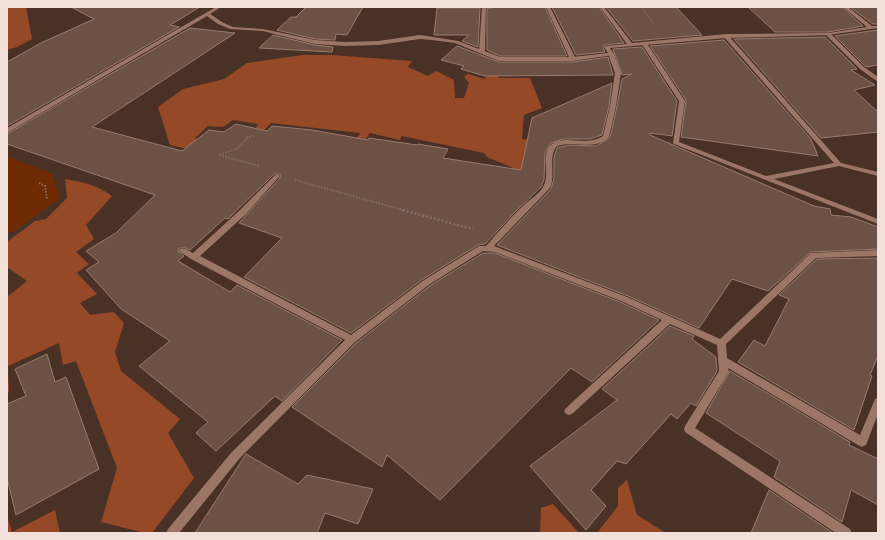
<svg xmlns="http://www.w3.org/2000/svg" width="885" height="540" font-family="Spectral,serif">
  <rect width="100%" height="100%" fill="#4a3126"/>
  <polygon fill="#6f2a02" points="7,156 52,174 60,198 13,232 7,232"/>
  <g fill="#964926">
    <polygon points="7,7 26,7 32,39 17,47 7,50"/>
    <polygon points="303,55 332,55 412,61 408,67 428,76 436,71 454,80 455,98 464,98 469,83 464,77 468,74 484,79 495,68 499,78 530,78 542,108 524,115 522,139 533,140 537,183 511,167 487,157 484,153 402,136 400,140 370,133 359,149 351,149 360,133 271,123 262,132 253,132 258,124 233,120 223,127 208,126 195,138 222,147 214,155 170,145 158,107 183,89 224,79 247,63"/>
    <path d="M 65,179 C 83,182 97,185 112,196 L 86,225 L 94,239 L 76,252 L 89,264 L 77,273 L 97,294 L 80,303 L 90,315 L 114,312 L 124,323 L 115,352 L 121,371 L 180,419 L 168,433 L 194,478 L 152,533 L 145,533 L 101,522 L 117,468 L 76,361 L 63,365 L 59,343 L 8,366 L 9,392 L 7,394 L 7,297 L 27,281 L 7,267 L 7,242 L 35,221 L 46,219 L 67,198 Z"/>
    <polygon points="627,480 637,515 666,533 597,533 618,506 618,488"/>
    <polygon points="553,504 579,533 540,533 541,508"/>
    <polygon points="55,510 60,533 7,533 7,516 12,532"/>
  </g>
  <g fill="#6c5145" stroke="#997b6f">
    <polygon points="71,7 200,7 170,25 179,27 7,126 7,62 41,43 94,19"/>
    <polygon points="306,7 363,7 347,35 336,34 335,40 315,39 277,30 291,17 296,17"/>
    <polygon points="491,7 545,7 567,56 500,56 487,50 487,8 491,8"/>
    <polygon points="552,7 599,7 624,43 604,45 603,47 605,52 576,55"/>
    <polygon points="606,7 676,7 702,35 633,41"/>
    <polygon points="748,7 842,7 863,26 828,32 775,32"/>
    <polygon points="850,7 878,7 878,24 873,24"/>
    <polygon points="437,8 480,8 478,47 462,41 469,35 434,35"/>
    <polygon points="190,28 235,33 92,127 182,151 209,130 224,132 236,124 267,131 272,126 312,130 368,140 369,138 417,145 418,144 448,149 443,158 521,170 532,118 612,83 609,106 602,135 590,139 563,139 551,143 545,153 544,180 541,187 513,214 485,244 478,245 423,279 351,333 244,277 282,238 239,223 280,178 280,174 274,174 228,219 225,218 190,250 186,248 179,248 178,251 184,256 178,261 230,292 237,285 342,340 282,401 275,396 216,451 196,433 208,422 139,366 170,341 121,309 86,270 99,262 86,251 116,233 155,195 7,144 7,134"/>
    <polygon points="878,30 878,65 866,67 835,36"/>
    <polygon points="273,35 315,45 333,47 332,52 259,48"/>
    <polygon points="825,37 857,69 851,70 875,85 854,90 878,112 878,132 821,138 734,39"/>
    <polygon points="724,40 811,139 818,156 681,137 686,100 650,46"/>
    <polygon points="457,46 499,62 573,62 608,57 613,75 485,76 461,69 464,66 441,60"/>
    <polygon points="642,47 677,101 672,136 650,133 650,135 814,206 830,209 831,215 851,217 878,227 878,249 811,252 768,291 732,279 699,328 628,296 497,245 551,189 554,178 554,157 557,148 569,145 596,146 610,138 617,106 622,79 632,74 622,75 613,49"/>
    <polygon points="483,253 495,253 620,302 659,320 592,382 571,368 440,500 387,455 382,467 292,407 356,343 431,285"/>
    <polygon points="878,258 878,356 870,375 872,376 854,430 738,362 754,340 765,346 789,299 779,295 817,259"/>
    <polygon points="670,326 694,336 692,339 716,357 717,371 696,406 691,403 677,419 671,414 626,464 617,461 591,490 606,506 586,530 530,466 617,400 602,389"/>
    <polygon points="47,354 55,382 66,377 99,469 16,515 7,478 7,404 26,396 15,369"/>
    <polygon points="730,371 850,442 849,445 878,459 878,505 851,490 842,522 774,477 780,461 706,413"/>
    <polygon points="246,454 298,484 307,475 373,489 358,524 325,513 317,533 195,533"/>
    <polygon points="769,490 833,533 751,533"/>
  </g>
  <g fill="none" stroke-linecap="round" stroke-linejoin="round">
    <polyline stroke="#846e64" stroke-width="1.5" stroke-dasharray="1.5 1.5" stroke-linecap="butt" points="641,7 654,24"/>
    <g stroke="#846e64" stroke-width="2" stroke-dasharray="1.5 1.5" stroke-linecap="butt">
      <polyline points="254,136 248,137 238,148 219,155 260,166"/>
      <polyline points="295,180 403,210"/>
      <polyline points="39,183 45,186 47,199"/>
    </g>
    <polyline stroke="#846e64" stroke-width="2.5" stroke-dasharray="2 2" stroke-linecap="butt" points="399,209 473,229"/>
    <g fill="#9b7667" fill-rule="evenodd">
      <polygon points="482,7 486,7 485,52 482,54 479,52"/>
      <polygon points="546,7 550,7 576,59 575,60 570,59"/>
      <polygon points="826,33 830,33 864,67 878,77 878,82 860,69 826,35"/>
      <polygon points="724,35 728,35 841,163 878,172 878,176 839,166 774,179 878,219 878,224 674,144 673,143 679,101 641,43 642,42 646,42 685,101 679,142 766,176 834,163 724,37"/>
      <path d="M 611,52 L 614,54 L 621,73 L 616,106 L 609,137 C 593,153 572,138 556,147 C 548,159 556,175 550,188 L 494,246 L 627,297 L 720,339 L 811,253 L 878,250 L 878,256 L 816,258 L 726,344 L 727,358 L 860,435 L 875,399 L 878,398 L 878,414 L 866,445 L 862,447 L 858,445 L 728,368 L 729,372 L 727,375 L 695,428 L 850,529 L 852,533 L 836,533 L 685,432 L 684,429 L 685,426 L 719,371 L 717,345 L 670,324 L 572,414 L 569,415 L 566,414 L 564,411 L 566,408 L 662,320 L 621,301 L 495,252 L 483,251 L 430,284 L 355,342 L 239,459 L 179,533 L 166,533 L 168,529 L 231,453 L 345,340 L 191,259 L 179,251 L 180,249 L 186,249 L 193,253 L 240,210 L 275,175 L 279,175 L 279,177 L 246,214 L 200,256 L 351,335 L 424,280 L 479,246 L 486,246 C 498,232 510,218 524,205 C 530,199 540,194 544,185 C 550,173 540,154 552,144 C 565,134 587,147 603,136 L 610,106 L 615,73 L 608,54 Z"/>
    </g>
    <polygon fill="#9b7667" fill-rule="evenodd" points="216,7 221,7 210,14 222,22 233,27 263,29 315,40 345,42 378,41 420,35 458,41 500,57 573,57 608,53 604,47 605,46 627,44 600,7 604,7 632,43 726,34 828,33 867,27 843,7 848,7 872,26 878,26 878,28 828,35 726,38 610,48 614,54 613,55 573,61 499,61 455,43 432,40 420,39 378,45 345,46 315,44 263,31 230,29 218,24 207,16 7,133 7,128"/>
  </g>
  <rect width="885" height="540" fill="none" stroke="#f0e0d9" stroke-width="16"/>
</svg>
